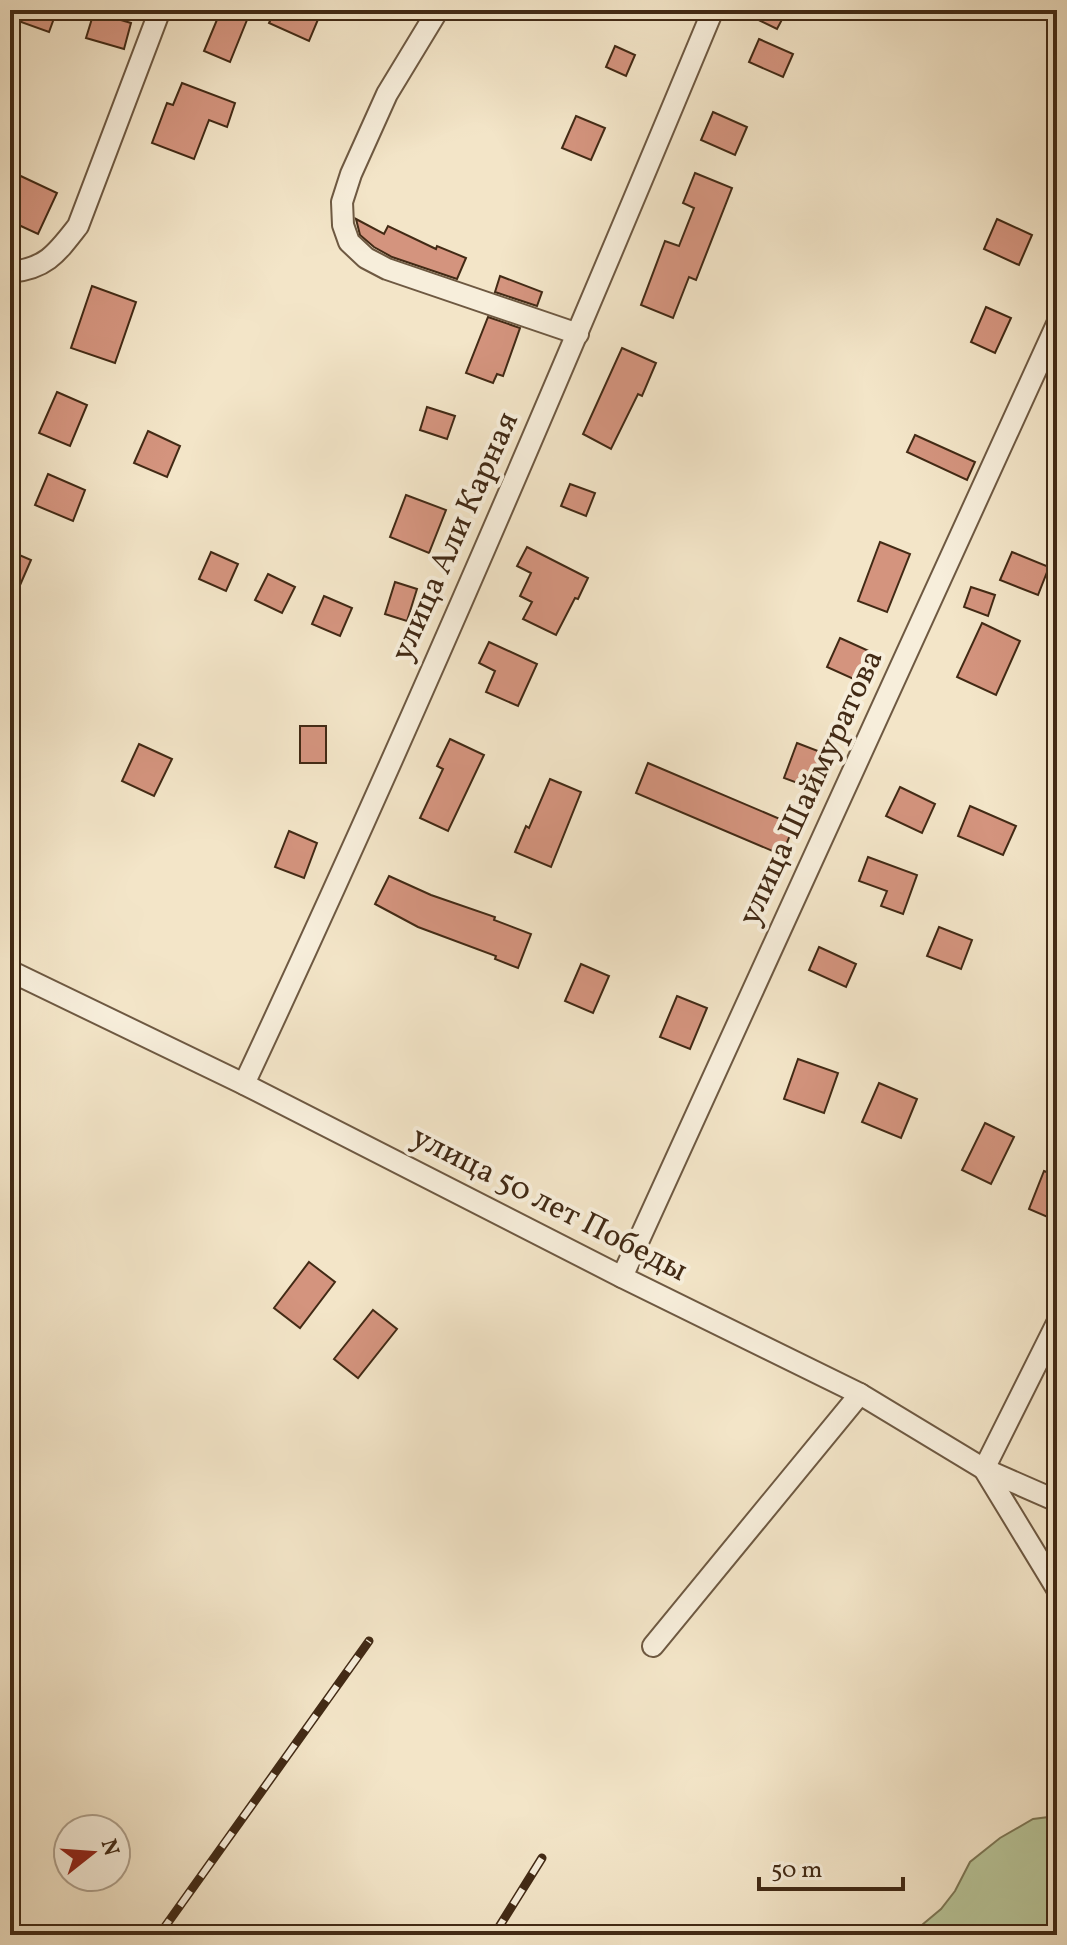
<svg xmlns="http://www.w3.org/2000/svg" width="1067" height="1945" font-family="Vollkorn,serif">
  <rect width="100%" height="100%" fill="#f3e5c8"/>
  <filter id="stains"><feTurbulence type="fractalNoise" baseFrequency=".0025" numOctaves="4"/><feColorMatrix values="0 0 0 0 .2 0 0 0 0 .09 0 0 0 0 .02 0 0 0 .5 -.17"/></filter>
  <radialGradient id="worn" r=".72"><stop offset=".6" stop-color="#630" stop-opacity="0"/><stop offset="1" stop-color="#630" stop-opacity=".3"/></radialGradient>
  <polygon fill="#b8c599" stroke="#7d7857" stroke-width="2" points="1057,1816 1057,1935 910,1935 941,1909 955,1891 970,1862 1000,1838 1033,1819"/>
  <g fill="#d4947e" stroke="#422a15" stroke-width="2">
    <polygon points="26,10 57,10 49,32 21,22"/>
    <polygon points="221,10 251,10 230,62 204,51"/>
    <polygon points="275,10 322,10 309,41 269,23"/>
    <polygon points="738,10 787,10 777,29"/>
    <polygon points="94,12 131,23 124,49 86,38"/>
    <polygon points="759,39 793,54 783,77 749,62"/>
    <polygon points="615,46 635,55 626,76 606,67"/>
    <polygon points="182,83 235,103 227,127 209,120 194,159 152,143 167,103 173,105"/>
    <polygon points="713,112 747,127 735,155 701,140"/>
    <polygon points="576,116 605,128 591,160 562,148"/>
    <polygon points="10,171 57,193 38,234 10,221"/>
    <polygon points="695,173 732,188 696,280 689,277 673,318 641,305 665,241 679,246 694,208 683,203"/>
    <polygon points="356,219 384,234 388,226 436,249 437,246 466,258 457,279 392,257 374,247 360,235"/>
    <polygon points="997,219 1032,235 1019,265 984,249"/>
    <polygon points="500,276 542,292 537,306 495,292"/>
    <polygon points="92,286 136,302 115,363 71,348"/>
    <polygon points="986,307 1011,318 995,353 971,342"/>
    <polygon points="488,317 520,328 503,376 497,374 493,383 466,373"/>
    <polygon points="622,348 656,363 642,396 638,394 611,449 583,434"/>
    <polygon points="57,392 87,405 70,446 39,433"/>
    <polygon points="427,407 455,416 447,439 420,430"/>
    <polygon points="148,431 180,446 167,477 134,463"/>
    <polygon points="915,435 975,462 967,480 907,452"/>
    <polygon points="48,474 85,490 73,521 35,505"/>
    <polygon points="570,484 595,493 586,516 561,506"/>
    <polygon points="406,495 446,510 429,553 390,537"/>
    <polygon points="880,542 910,554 887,612 858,601"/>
    <polygon points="527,547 588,578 578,599 575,598 556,635 523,619 532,602 520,596 531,573 517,566"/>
    <polygon points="10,551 31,560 10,608"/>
    <polygon points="211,552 238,564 226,591 199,579"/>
    <polygon points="1012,552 1049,567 1038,595 1000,580"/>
    <polygon points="268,574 295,587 282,613 255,600"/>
    <polygon points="395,582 417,589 407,621 385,614"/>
    <polygon points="971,587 995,595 988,616 964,607"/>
    <polygon points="324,596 352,608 340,636 312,624"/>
    <polygon points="982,623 1020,641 996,695 957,677"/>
    <polygon points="840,638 871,652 858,681 827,667"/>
    <polygon points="489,642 537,664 518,706 486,692 495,671 479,663"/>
    <rect x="300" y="726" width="26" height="37"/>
    <polygon points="450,739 484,755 448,831 420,818 443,769 437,766"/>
    <polygon points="797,743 831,756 819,791 784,778"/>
    <polygon points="139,744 172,759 154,796 122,781"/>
    <polygon points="648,763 794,825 782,855 636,793"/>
    <polygon points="550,779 581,792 551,867 515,852 526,826 529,828"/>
    <polygon points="900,787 935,804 922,833 886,816"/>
    <polygon points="970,806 1016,826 1003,855 958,836"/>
    <polygon points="289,831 317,843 304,878 275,867"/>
    <polygon points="868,857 917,875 903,914 881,906 887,891 859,881"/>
    <polygon points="389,876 431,895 495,917 494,920 531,934 518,968 495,959 496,956 418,927 375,904"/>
    <polygon points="939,927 972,940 961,969 927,956"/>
    <polygon points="819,947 856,964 846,987 809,970"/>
    <polygon points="581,964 609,976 593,1013 565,1001"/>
    <polygon points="677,996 707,1008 690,1049 660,1037"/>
    <polygon points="798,1059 838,1073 824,1113 784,1099"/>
    <polygon points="879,1083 917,1099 901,1138 862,1122"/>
    <polygon points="985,1123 1014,1137 991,1184 962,1170"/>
    <polygon points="1044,1171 1057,1176 1057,1221 1029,1209"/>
    <polygon points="309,1262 335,1282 300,1328 274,1308"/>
    <polygon points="373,1310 397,1329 358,1378 334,1359"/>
  </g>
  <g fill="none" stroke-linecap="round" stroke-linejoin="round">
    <g stroke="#6e5942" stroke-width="24">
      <g id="minor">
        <polyline points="438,10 387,94 351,174 342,202 343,225 349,242 366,258 387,269 578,334"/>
        <path d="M 10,272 C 46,269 57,253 78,226 L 160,10"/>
        <polyline points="10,971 244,1084 622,1277 860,1394 984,1469 1057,1501"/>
        <path d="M 244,1084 C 410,730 563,370 713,10"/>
        <polyline points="622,1277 1057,324"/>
        <polyline points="1057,1323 984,1469 1057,1589"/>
        <polyline points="653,1646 860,1394"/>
      </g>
    </g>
    <use href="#minor" stroke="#f7eedb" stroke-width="20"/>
    <g stroke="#422a15" stroke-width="9">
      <g id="rail">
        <polyline points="159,1935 369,1641"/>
        <polyline points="494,1935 542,1858"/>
      </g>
    </g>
    <use href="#rail" stroke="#f7eedb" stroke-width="6" stroke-dasharray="18" stroke-linecap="butt"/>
  </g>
  <g text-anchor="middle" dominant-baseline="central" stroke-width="8" stroke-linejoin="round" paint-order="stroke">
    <g font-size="32" fill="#422a15" stroke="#f7eedb">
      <text transform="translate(456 537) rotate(-66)">улица Али Карная</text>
      <text transform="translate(812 788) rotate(-65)">улица Шаймуратова</text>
      <text transform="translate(549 1205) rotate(27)">улица 50 лет Победы</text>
    </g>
  </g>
  <rect width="1067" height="1945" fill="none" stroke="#f3e5c8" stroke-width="40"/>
  <rect x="12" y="12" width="1043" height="1921" fill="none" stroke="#422a15" stroke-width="4"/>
  <rect x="20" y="20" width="1027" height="1905" fill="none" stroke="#422a15" stroke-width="2"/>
  <g transform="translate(92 1853) rotate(73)"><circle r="38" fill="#f7eedb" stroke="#afa08c" stroke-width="2"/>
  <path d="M0-6L14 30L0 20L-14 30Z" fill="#8f2418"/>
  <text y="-12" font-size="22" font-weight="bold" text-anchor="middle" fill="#422a15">N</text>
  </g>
  <path d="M759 1877v12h144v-12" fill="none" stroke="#422a15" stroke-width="4"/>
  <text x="771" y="1877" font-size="24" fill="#422a15" stroke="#f7eedb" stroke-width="6" paint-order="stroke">50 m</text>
  <rect width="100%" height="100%" filter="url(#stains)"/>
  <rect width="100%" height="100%" fill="url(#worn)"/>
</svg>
